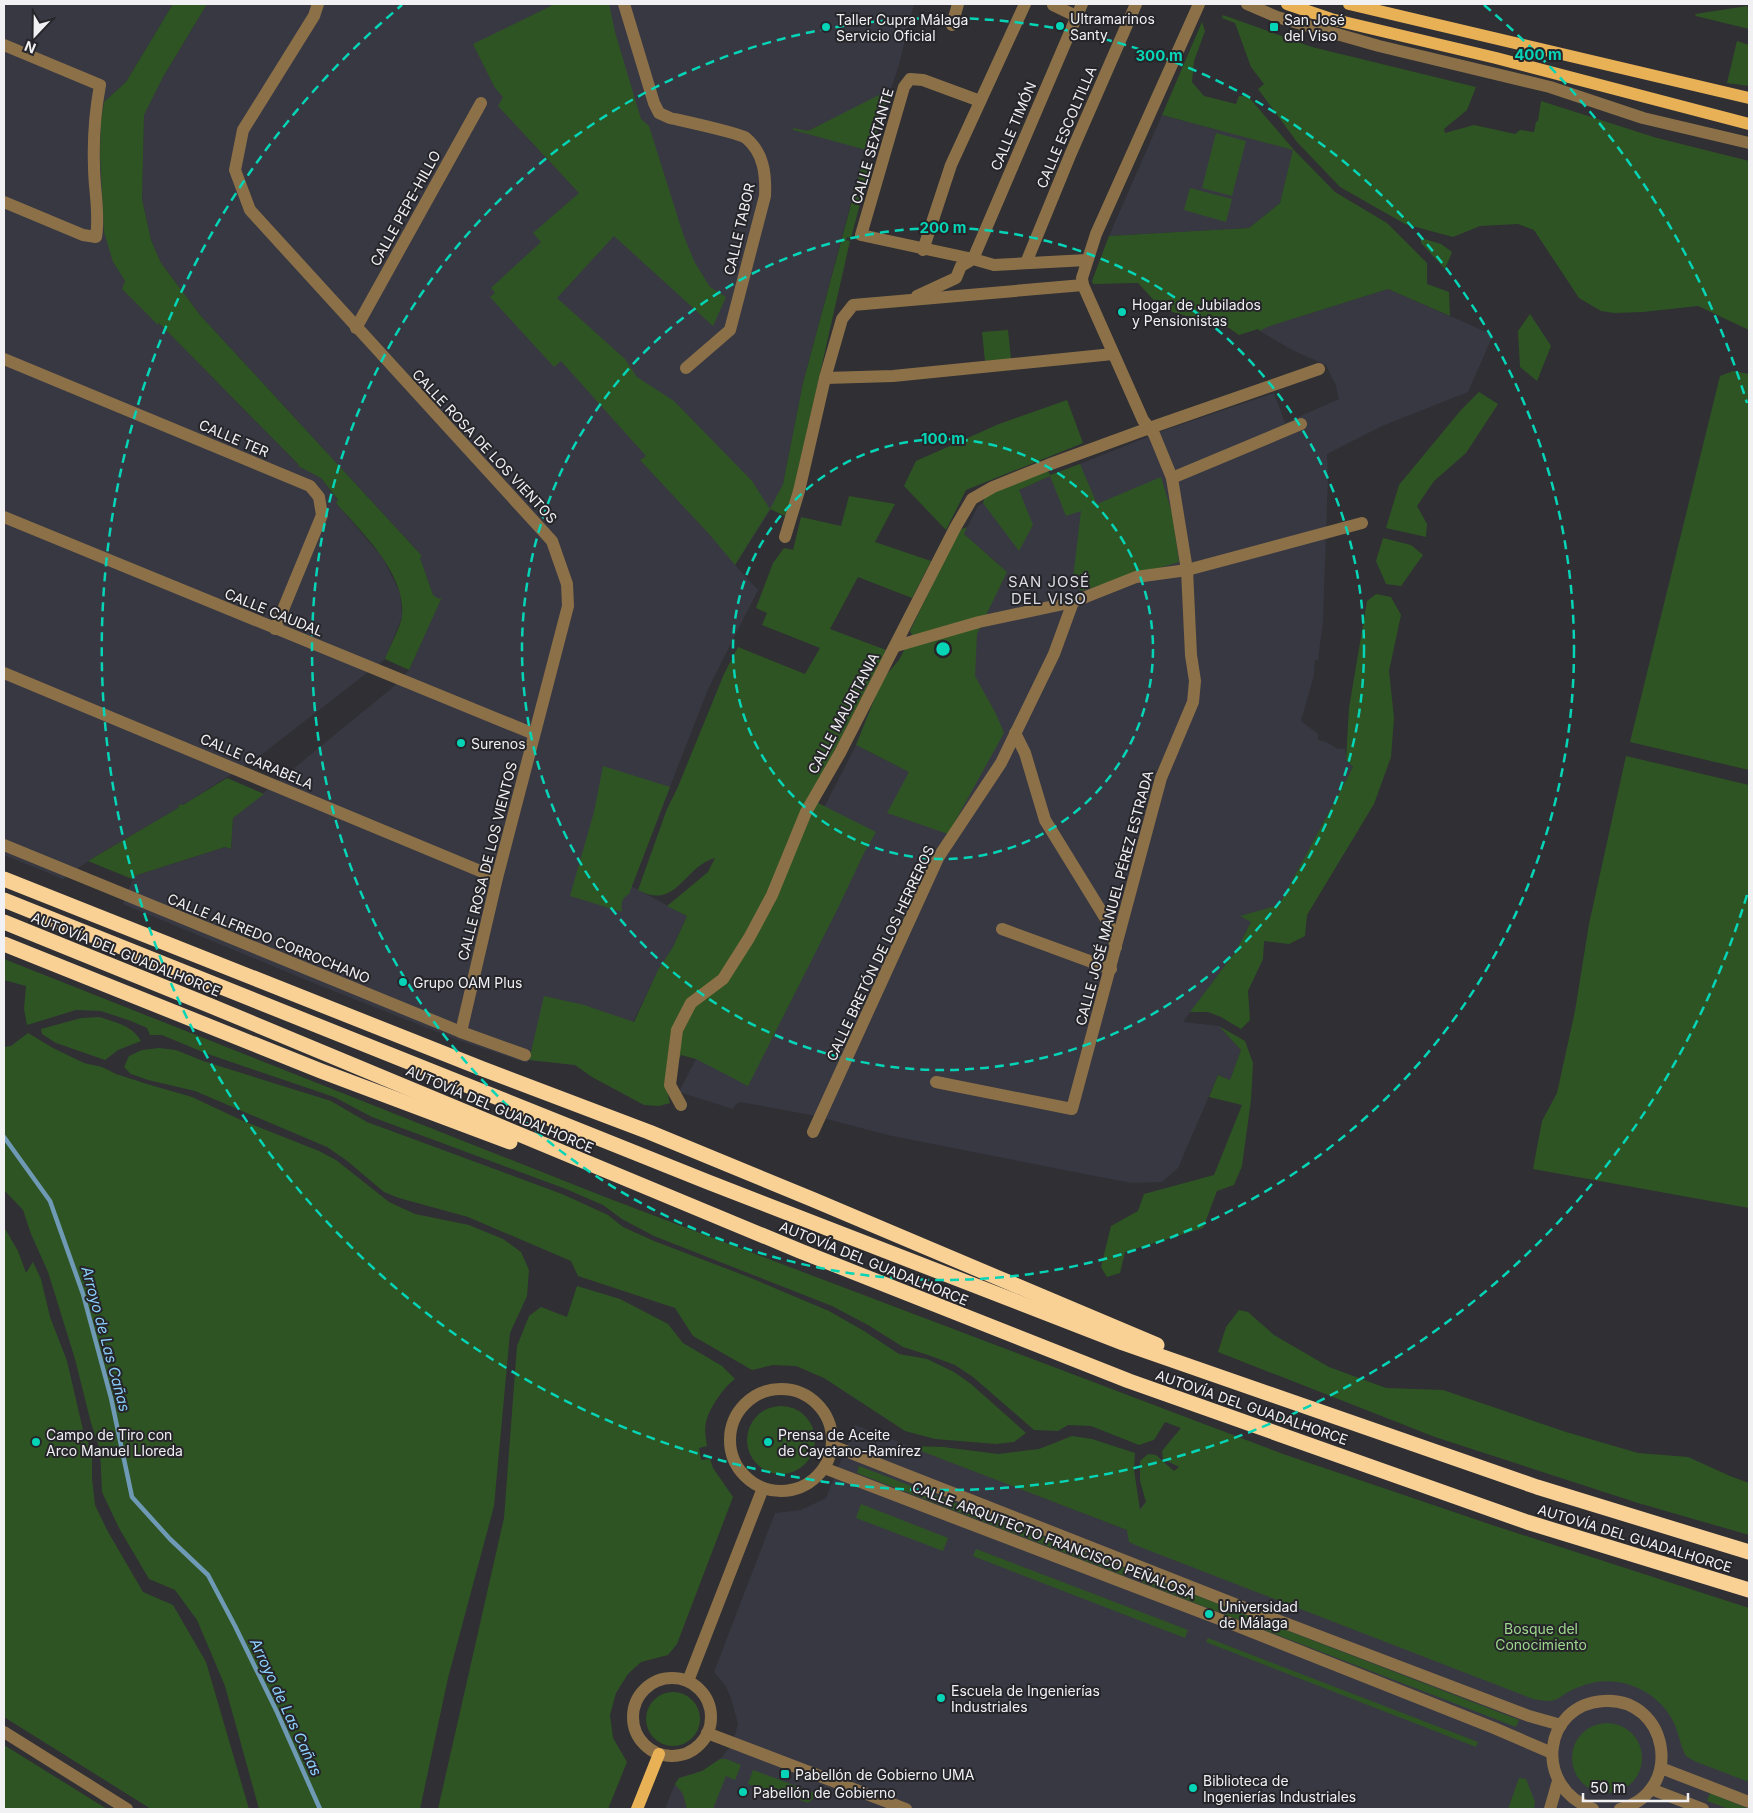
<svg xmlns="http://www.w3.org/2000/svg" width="1753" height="1813" font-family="Inter,sans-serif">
  <rect width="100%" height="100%" fill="#2f2f34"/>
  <g fill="#383843">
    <polygon points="4,4 173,4 126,82 104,102 101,121 113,262 125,281 122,289 158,324 159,323 299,465 299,466 321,478 338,501 336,503 383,558 400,593 402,617 385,659 257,758 183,805 180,804 178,808 88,861 63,879 4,855"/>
    <polygon points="207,4 914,4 898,68 870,151 865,150 803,383 783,484 771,509 735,565 758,590 709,687 631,886 687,916 673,947 658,971 610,1069 529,1060 527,1063 455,1039 311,982 123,904 134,876 225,847 231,849 233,818 392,688 409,670 441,598 439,600 433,595 420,558 422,556 200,315 161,263 151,240 142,199 144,115 163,77"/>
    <polygon points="1162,115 1294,150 1280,203 1249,228 1109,236"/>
    <polygon points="1388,289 1493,335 1468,392 1382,426 1327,454 1328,476 1323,621 1318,660 1315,660 1314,675 1301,721 1318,734 1318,740 1326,742 1338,749 1345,749 1346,760 1353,767 1279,905 1241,916 1251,922 1236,951 1183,1022 1219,1026 1241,1050 1230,1080 1218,1075 1178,1168 1162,1182 1131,1183 892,1136 811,1115 773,1108 740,1102 735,1105 733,1109 679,1092 856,745 909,772 1007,572 964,534 978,506 983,503 985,501 1019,490 1050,476 1162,431 1274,393 1285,423 1339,399 1336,386 1326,365 1292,350 1260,331 1266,327"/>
    <polygon points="855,1425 1127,1530 1139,1510 1160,1483 1749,1649 1749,1809 665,1809 675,1784 679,1778 702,1771 720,1759 732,1745 738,1724 730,1695 725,1685 714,1672 775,1513 801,1510 826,1498"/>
  </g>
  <g fill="#2f5423">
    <path d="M 173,4 L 207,4 L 163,77 L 144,115 L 142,199 L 151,240 L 161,263 L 200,315 L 422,556 L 420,558 L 433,595 L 439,599 L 442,597 L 409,670 L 385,659 C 389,648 401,626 402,616 C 406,573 362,533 336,503 L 338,500 L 321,478 L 298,466 L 299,465 L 159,323 L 158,325 L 122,289 L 125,281 L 113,262 L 104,232 L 100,153 L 101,121 L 104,102 L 126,82 Z"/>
    <polygon points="555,4 609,4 615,32 641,119 649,126 683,234 695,263 710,287 726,297 713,326 614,236 557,298 625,359 637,377 674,401 752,481 770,509 783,484 803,383 863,160 871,162 851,238 847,237 846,240 850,241 794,488 785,516 770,509 735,565 710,535 640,460 646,456 561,361 554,367 490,297 495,293 491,288 541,242 533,233 579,193 498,106 503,97 495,88 473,44"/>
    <polygon points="1747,6 1749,14 1749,29 1696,16 1695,14"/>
    <polygon points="1223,15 1312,47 1476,87 1467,110 1444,129 1445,133 1474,125 1515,134 1520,130 1534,132 1536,122 1538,121 1541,101 1657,138 1749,161 1749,330 1698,306 1643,312 1614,313 1601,311 1579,298 1534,230 1518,224 1480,226 1453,237 1405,224 1340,187 1297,142 1258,89 1264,84 1251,67 1235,23 1222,18"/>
    <polygon points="1202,22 1205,31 1194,61 1192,82 1204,96 1236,104 1239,96 1248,96 1294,150 1335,192 1387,223 1427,263 1427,284 1449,292 1450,316 1388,289 1267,327 1260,331 1258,329 1239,335 1229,328 1162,309 1138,283 1093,284 1092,281 1109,236 1249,228 1280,203 1293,150 1162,115"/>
    <polygon points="1737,41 1749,45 1749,86 1727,83"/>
    <polygon points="885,92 890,93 870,151 793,130 793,128 808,131"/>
    <polygon points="1216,133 1246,141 1232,196 1202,188"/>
    <polygon points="1190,188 1232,199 1226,222 1184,210"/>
    <polygon points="1421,238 1441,244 1452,252 1445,269 1421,243"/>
    <polygon points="1530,314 1551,346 1537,381 1520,367 1518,331"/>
    <polygon points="1008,330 1011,359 985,361 982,332"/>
    <polygon points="1733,371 1749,374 1749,770 1630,742 1720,376"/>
    <polygon points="1479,392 1498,404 1466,453 1434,481 1417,506 1427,524 1426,537 1386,528 1399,485 1461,410"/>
    <polygon points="1067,400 1083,443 966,490 946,530 904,486 916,461 999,424"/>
    <polygon points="1080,464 1097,504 1161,477 1172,513 1179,562 1081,591 1073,578 1081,511 1066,516 1050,476 1019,490 1033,525 1019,551 983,503 985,496 1047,469 1050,475"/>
    <path d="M 849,496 L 895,504 L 875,542 L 931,561 L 912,598 L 858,577 L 830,629 L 886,650 L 786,845 L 786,853 L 766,900 L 728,966 L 721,974 L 712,993 C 726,985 733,970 740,957 C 754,935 767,913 778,890 C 791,861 799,829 816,802 L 876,832 L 864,853 L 838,908 L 748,1086 L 696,1059 L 681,1055 L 666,1086 L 670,1103 L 659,1106 L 644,1105 L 592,1077 L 575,1065 L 529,1060 L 544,996 L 584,1005 L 634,1022 L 658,970 L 673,947 L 687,916 L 667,906 L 708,872 L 715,858 C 684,866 677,911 638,890 L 667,809 L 677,789 L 724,674 L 738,647 L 805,674 L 820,648 L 762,625 L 767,613 L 756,608 L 773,563 L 784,548 L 793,550 L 801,517 L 841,526 Z"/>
    <polygon points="967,527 964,534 1007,572 977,634 975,676 996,714 1004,733 948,834 887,813 909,772 856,745 882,680 899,660 912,635 910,631 959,530"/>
    <polygon points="1383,538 1411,545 1423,555 1401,586 1386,584 1376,561"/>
    <polygon points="1376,594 1391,597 1401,615 1389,671 1394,718 1391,757 1374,804 1307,915 1305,936 1289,944 1264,941 1263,959 1248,991 1250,1020 1241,1029 1221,1017 1208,1012 1190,1012 1236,951 1251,922 1240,916 1279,905 1353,767 1346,760 1349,708 1367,601"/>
    <polygon points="1626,756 1749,785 1749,1208 1533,1169 1542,1121 1557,1093 1575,1011 1589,924"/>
    <path d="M 603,766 L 670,787 L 629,894 C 621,899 621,903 622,912 L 570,896 L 594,812 Z"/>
    <polygon points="227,778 264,794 233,818 231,849 225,847 134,876 132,879 88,861 178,808 180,804 183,805"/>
    <path d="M 4,959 L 605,1197 L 1283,1454 L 1495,1526 L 1749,1608 L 1749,1782 L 1694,1761 L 1686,1756 C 1680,1746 1679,1733 1674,1723 C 1657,1688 1614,1672 1579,1687 C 1555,1696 1562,1705 1533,1699 L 1140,1547 L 1129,1542 L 1127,1530 L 908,1446 L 943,1447 L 998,1454 L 1039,1449 L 1072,1436 L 1092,1439 L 1135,1453 L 1134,1470 L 1140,1510 L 1146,1502 L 1140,1481 L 1140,1461 L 1148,1454 L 1156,1455 L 1174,1471 L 1179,1467 L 1163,1459 L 1162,1451 L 1181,1428 L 1165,1422 L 1154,1440 L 1139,1445 L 1091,1426 L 1068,1425 L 1058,1431 L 1034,1430 L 973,1377 L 955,1365 L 928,1355 L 903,1347 L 868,1325 L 832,1306 L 654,1236 L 622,1219 L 603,1205 L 566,1189 L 372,1117 L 334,1097 L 205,1053 L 162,1035 L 150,1035 L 147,1028 L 131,1021 L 101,1011 L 76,1010 L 27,1025 L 24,1009 L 26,986 L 4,980 Z"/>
    <path d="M 99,1017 C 117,1023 131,1025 141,1041 L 118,1050 L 105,1060 L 56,1043 L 42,1034 L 41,1029 L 81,1018 Z"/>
    <polygon points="1219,1026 1245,1041 1253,1063 1251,1100 1242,1166 1234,1185 1217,1191 1203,1228 1125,1252 1120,1273 1107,1277 1101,1267 1111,1226 1138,1211 1144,1194 1214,1175 1242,1105 1209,1097 1218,1075 1230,1080 1241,1050"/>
    <polygon points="28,1033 53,1048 84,1063 102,1067 116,1074 147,1084 192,1097 241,1120 319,1151 336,1160 389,1202 415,1214 469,1225 503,1239 521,1252 529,1270 527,1296 510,1333 494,1506 448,1678 420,1809 259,1809 225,1686 197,1620 175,1590 149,1579 119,1528 102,1492 100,1449 91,1423 75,1359 48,1272 31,1234 23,1210 4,1190 4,1047 11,1046"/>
    <polygon points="159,1048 176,1050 203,1061 331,1101 367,1122 562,1194 608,1215 623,1227 654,1241 751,1278 829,1311 864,1331 899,1354 927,1359 954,1372 971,1384 1026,1433 1014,1442 996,1444 935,1439 905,1431 824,1378 796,1366 773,1365 752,1370 693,1336 675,1308 578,1276 571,1261 468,1217 399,1198 384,1192 346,1160 327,1147 195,1091 148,1080 131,1074 124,1067 129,1056 142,1050"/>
    <polygon points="4,1227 18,1251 26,1273 33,1262 41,1279 50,1317 67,1361 83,1430 92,1452 92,1478 95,1505 107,1530 143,1592 173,1605 206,1662 249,1809 151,1809 4,1717"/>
    <path d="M 577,1286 L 620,1299 L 668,1324 L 683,1343 L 722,1366 L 735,1379 C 723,1388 710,1407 706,1422 C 704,1430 706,1439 707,1446 L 699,1448 L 701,1460 L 710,1459 L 713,1468 L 733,1497 L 677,1644 L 668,1655 L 641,1662 L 628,1674 L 616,1693 L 610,1715 L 613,1738 L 627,1762 L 608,1809 L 438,1809 L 504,1518 L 517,1346 L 529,1316 L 541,1307 L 567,1317 Z"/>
    <polygon points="1239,1310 1248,1312 1274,1335 1329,1367 1386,1388 1443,1390 1566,1432 1638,1453 1688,1457 1730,1476 1749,1483 1749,1535 1638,1503 1435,1437 1218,1352 1226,1327"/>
    <circle cx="781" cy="1440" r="34"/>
    <polygon points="859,1466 1128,1569 1125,1576 857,1473"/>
    <polygon points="861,1504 948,1538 943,1551 856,1518"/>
    <polygon points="976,1549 1188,1630 1185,1638 973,1556"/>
    <polygon points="1143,1575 1519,1720 1516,1727 1141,1582"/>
    <polygon points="1208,1638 1478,1742 1476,1747 1206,1642"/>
    <circle cx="673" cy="1719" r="27"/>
    <circle cx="1607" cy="1758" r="35"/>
    <polygon points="4,1745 107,1809 4,1809"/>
    <polygon points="720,1759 726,1759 741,1765 735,1780 726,1776 713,1809 687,1809 683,1794 675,1784 679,1778 702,1771"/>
    <polygon points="753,1770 818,1794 808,1803 786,1795 785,1799 748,1784"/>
    <polygon points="1519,1778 1526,1779 1535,1802 1534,1809 1508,1809"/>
    <polygon points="1710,1793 1749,1809 1729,1809 1707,1801"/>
  </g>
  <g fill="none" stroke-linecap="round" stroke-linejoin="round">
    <polyline stroke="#6f9ab6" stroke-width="4.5" points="4,1137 50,1201 83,1294 111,1398 132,1497 170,1539 208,1575 235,1626 277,1712 320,1809"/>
    <g stroke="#8c7148" stroke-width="12">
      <polyline points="318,4 314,16 243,130 235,170 250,210 552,541 567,584 568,606 497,878 461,1032"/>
      <path d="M 624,4 L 654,103 L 659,113 L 670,118 C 683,121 739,133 746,138 C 764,153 766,175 765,196 L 730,330 L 686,368"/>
      <polyline points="1247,4 1277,17 1379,46 1550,87 1643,118 1749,143"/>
      <polyline points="1053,5 1076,16"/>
      <polyline points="952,25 958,4"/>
      <path d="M 4,45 L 100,85 C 95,112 93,139 94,166 C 94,190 100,213 96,237 L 83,235 L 4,202"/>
      <polyline points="980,101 923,80 910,79 904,87 861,235 973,259 1082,4"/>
      <polyline points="923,250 951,165 1025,4"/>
      <polyline points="1026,263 1071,153 1136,4"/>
      <polyline points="917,296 956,278 961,266 973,259 994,265 1087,260"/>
      <polyline points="356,328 481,103"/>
      <polyline points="4,359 310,486 319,497 322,515 275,629"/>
      <polyline points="825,378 893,376 1113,354"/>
      <polyline points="1172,478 1301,424"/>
      <polyline points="4,517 534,734"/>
      <polyline points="785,537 799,491 825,378 842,319 853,305 1083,285"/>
      <polyline points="896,646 979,622 1073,602 1136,577 1187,570 1362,523"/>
      <polyline points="4,673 497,878"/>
      <polyline points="1015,733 1025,753 1045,820 1109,924 1116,947"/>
      <polyline points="4,845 461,1032 525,1055"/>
      <polyline points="1002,929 1111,969"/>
      <polyline points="936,1082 1072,1109 1161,778 1193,702 1195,681 1191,655 1187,570 1172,478 1154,434 1143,420 1083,285 1082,278 1096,234 1199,4"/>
      <polyline points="681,1105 670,1085 677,1030 691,1003 723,979 749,938 772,895 806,812 840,753 955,528 972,499 993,487 1048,465 1141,431 1319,369"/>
      <polyline points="813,1132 938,858 1001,763 1054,654 1073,602"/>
      <circle cx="781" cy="1440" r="51"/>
      <polyline points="833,1446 1240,1606 1529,1716 1561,1725"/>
      <polyline points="824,1468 1232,1624 1494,1728 1552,1753"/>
      <circle cx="672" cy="1717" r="39"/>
      <polyline points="688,1681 763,1488"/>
      <polyline points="4,1732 127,1809"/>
      <polyline points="707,1733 906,1809"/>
      <polyline points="1661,1768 1749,1802"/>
      <polyline points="1651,1789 1703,1809"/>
      <polyline points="1550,1809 1558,1781"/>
      <path d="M 1593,1809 C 1532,1787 1543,1704 1604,1701 C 1669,1697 1685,1792 1620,1809"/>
    </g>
    <g stroke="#e9b156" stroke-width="12">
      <polyline points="1287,4 1331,19 1496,58 1749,124"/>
      <polyline points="1349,4 1749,98"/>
      <polyline points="637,1809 659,1754"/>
    </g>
    <g stroke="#f9d195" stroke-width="15">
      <polyline points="4,879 483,1069 649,1132 814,1200 1157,1345"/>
      <polyline points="4,900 708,1182 1123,1343 1537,1487 1749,1552"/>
      <polyline points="4,922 211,1006 800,1251 1129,1381 1527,1522 1749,1590"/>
      <polyline points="4,944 321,1071 510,1142"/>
    </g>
  </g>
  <g fill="none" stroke="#05d5b6" stroke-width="2.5" stroke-dasharray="9 6">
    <circle cx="943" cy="649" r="210"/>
    <circle cx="943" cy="649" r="421"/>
    <circle cx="943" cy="649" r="631"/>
    <path d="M1747 895A841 841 0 1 1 402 5M1484 5A841 841 0 0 1 1747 403"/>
  </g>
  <g fill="#05d5b6" stroke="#25252a" stroke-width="2">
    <circle cx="1060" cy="26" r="5"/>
    <circle cx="826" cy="27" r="5"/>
    <rect x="1269" y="22" width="10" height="10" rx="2.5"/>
    <circle cx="1122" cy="312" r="5"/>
    <circle cx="461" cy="743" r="5"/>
    <circle cx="403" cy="982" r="5"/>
    <circle cx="36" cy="1442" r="5"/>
    <circle cx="768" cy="1442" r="5"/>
    <circle cx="1209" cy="1614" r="5"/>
    <circle cx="941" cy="1698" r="5"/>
    <rect x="780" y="1769" width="10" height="10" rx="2.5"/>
    <circle cx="1193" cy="1788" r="5"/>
    <circle cx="743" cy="1792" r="5"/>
  </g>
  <g text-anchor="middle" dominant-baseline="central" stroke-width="4" stroke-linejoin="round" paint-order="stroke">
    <g font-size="14" fill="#f1f1f4" stroke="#25252a" text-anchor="start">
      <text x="1070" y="18">Ultramarinos<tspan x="1070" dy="16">Santy</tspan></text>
      <text x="836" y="19">Taller Cupra Málaga<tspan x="836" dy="16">Servicio Oficial</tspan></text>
      <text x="1284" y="19">San José<tspan x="1284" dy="16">del Viso</tspan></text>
      <text x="1132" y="304">Hogar de Jubilados<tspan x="1132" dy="16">y Pensionistas</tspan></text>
      <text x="471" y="743">Surenos</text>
      <text x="413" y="982">Grupo OAM Plus</text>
      <text x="46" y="1434">Campo de Tiro con<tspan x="46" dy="16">Arco Manuel Lloreda</tspan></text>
      <text x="778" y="1434">Prensa de Aceite<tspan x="778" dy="16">de Cayetano-Ramírez</tspan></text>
      <text x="1219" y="1606">Universidad<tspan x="1219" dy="16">de Málaga</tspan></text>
      <text x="951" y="1690">Escuela de Ingenierías<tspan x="951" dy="16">Industriales</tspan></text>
      <text x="795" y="1774">Pabellón de Gobierno UMA</text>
      <text x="1203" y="1780">Biblioteca de<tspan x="1203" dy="16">Ingenierías Industriales</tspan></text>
      <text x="753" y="1792">Pabellón de Gobierno</text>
    </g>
    <g font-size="14" fill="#f1f1f4" stroke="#25252a">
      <text transform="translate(1013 126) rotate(-67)">CALLE TIMÓN</text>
      <text transform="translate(1066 127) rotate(-67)">CALLE ESCOLTILLA</text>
      <text transform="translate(872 146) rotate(-74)">CALLE SEXTANTE</text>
      <text transform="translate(405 208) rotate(-61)">CALLE PEPE-HILLO</text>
      <text transform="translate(739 229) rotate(-77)">CALLE TABOR</text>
      <text transform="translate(234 438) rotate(23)">CALLE TER</text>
      <text transform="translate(485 446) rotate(47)">CALLE ROSA DE LOS VIENTOS</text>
      <text transform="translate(274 612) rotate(22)">CALLE CAUDAL</text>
      <text transform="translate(843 713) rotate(-62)">CALLE MAURITANIA</text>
      <text transform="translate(257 761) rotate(23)">CALLE CARABELA</text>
      <text transform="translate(487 861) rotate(-76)">CALLE ROSA DE LOS VIENTOS</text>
      <text transform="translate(1114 898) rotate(-75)">CALLE JOSÉ MANUEL PÉREZ ESTRADA</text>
      <text transform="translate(269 938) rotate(22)">CALLE ALFREDO CORROCHANO</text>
      <text transform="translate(880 953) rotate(-65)">CALLE BRETÓN DE LOS HERREROS</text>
      <text transform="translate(126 954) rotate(22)">AUTOVÍA DEL GUADALHORCE</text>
      <text transform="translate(500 1109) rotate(23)">AUTOVÍA DEL GUADALHORCE</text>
      <text transform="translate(874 1263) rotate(22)">AUTOVÍA DEL GUADALHORCE</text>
      <text transform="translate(1252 1407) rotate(19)">AUTOVÍA DEL GUADALHORCE</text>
      <text transform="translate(1635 1538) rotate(17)">AUTOVÍA DEL GUADALHORCE</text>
      <text transform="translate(1054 1540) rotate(21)">CALLE ARQUITECTO FRANCISCO PEÑALOSA</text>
    </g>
    <g font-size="14" fill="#9ed88c" stroke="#25252a">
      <text x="1541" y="1628">Bosque del<tspan x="1541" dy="16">Conocimiento</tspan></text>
    </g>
    <g font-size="15" letter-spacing="1" fill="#dbdbe1" stroke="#25252a">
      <text x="1049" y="581">SAN JOSÉ<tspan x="1049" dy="17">DEL VISO</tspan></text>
    </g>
    <g font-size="15" font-style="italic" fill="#8bcffe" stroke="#25252a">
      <text transform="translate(106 1339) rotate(75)">Arroyo de Las Cañas</text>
      <text transform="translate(286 1707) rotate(65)">Arroyo de Las Cañas</text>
    </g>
  </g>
  <circle cx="943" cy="649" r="8" fill="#05d5b6" stroke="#25252a" stroke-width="2.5"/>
  <g font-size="15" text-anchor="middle" font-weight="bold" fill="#05d5b6" stroke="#25252a" stroke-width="4" stroke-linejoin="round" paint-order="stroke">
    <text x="1538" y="60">400 m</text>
    <text x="1159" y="61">300 m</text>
    <text x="943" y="233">200 m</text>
    <text x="943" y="444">100 m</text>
  </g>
  <rect width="1753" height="1813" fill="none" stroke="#f1f1f4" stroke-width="10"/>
  <g transform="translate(35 35) rotate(202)" stroke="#25252a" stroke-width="4" paint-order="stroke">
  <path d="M0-4L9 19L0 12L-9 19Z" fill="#f1f1f4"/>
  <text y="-8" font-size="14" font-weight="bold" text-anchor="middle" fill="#f1f1f4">N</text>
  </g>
  <path d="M1583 1793v8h105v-8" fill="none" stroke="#f1f1f4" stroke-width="2.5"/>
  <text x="1590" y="1793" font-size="15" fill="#f1f1f4" stroke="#25252a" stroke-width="4" paint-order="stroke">50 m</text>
</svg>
